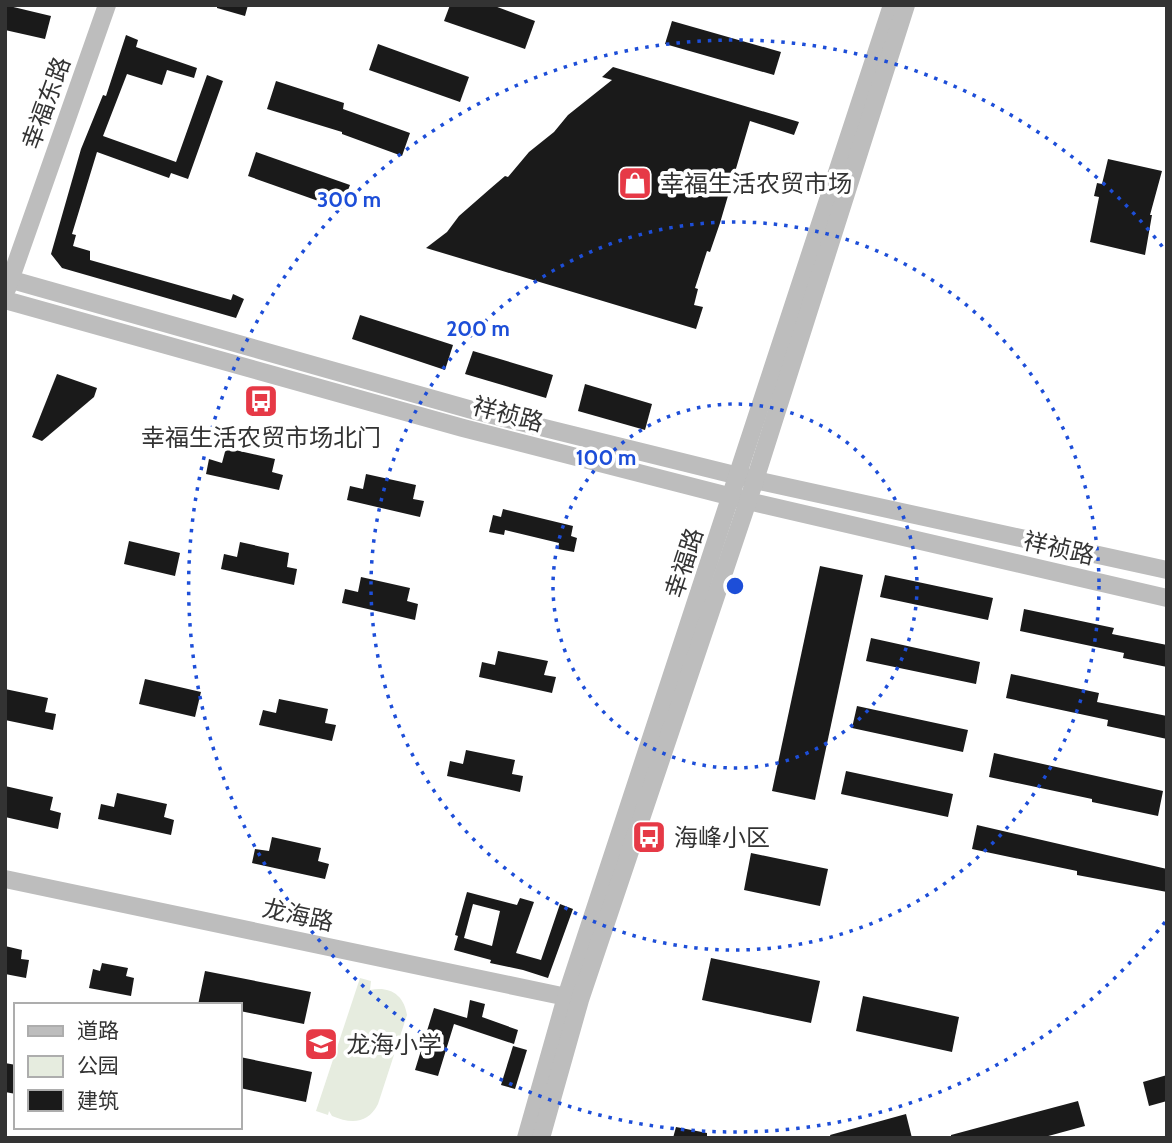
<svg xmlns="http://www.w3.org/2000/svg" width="1172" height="1143" font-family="Cabin,'Noto Sans SC',sans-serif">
  <rect width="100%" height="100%" fill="#fff"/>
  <path fill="#e6ecdf" d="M 360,978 L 371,981 L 370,990 C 390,986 404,995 407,1015 L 378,1104 C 368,1124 351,1124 332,1116 L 329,1111 L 328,1115 L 316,1111 Z"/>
  <g fill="#1a1a1a" fill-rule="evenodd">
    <polygon points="5,5 51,16 45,39 5,30"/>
    <polygon points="217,5 248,5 245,16 217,8"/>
    <polygon points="450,5 492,5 535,21 525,49 444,21"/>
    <polygon points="672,21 781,52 774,75 665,44"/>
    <polygon points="126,35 138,40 136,47 197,68 194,78 167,70 162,85 127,74 103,136 176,162 207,75 223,81 188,179 171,173 169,178 97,152 72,234 76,235 73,246 90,251 90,260 231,300 233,294 244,299 236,318 62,268 51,254 81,149 103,95 106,96"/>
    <polygon points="378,44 469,77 460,102 369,70"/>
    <polygon points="613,67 799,122 794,135 750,121 720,223 710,252 707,251 695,288 698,289 694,305 703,307 696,329 426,248 447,232 459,216 491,188 505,176 508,177 529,152 554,132 568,115 612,80 602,77"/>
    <polygon points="276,81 344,103 343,109 410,133 402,156 342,134 342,132 267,109"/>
    <polygon points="256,152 350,185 341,209 248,176"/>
    <polygon points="1108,159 1162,171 1150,215 1152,215 1145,255 1090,242 1099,197 1094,196 1097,183 1102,184"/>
    <polygon points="360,315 453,345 445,370 352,339"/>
    <polygon points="473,351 553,375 546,398 465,374"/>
    <polygon points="57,374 97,388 94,397 42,441 32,437"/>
    <polygon points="585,384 652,404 645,430 578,411"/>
    <polygon points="226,448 275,459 272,472 283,475 279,490 206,474 209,459 222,463"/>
    <polygon points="366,474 416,485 413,499 424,501 420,517 347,500 350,486 363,489"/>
    <polygon points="503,509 573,526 571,536 577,538 574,552 558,549 559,543 505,530 504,535 489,532 493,515 501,517"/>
    <polygon points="129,541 180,553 175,576 124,564"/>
    <polygon points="240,542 289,553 287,567 297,569 294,585 221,569 224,554 237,557"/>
    <polygon points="820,566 863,575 815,800 772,791"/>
    <polygon points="885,575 993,598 988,620 880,597"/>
    <polygon points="361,577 410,588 407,601 418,604 415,620 342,603 345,589 358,592"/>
    <polygon points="1024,609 1114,628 1112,634 1167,645 1167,667 1123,658 1124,653 1020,631"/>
    <polygon points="871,638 980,662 976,684 866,661"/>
    <polygon points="498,651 548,661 544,675 556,677 552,693 479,677 482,662 495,665"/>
    <polygon points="1011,674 1099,693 1097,702 1167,716 1167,739 1107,726 1108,720 1006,698"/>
    <polygon points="145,679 201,692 195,717 139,704"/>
    <polygon points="5,689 48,698 45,712 56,714 53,730 5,720"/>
    <polygon points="279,699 328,709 325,723 336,725 332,741 259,725 263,710 276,713"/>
    <polygon points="857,706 968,730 963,752 852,728"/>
    <polygon points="466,750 515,760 512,774 523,776 520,792 447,776 450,761 463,764"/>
    <polygon points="994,753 1163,791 1158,816 1092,802 1092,799 989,777"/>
    <polygon points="846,771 953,794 948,817 841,794"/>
    <polygon points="5,786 53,797 50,810 61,813 58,829 5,817"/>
    <polygon points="117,793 167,804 164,817 174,820 171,835 98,819 101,804 114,807"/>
    <polygon points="977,825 1167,869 1167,892 1077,875 1077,871 972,849"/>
    <polygon points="272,837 321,848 318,861 329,864 325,879 252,863 255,849 269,851"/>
    <polygon points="751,853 828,869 820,906 744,890"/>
    <path d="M 467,892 L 517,905 L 520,898 L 534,902 L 516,953 L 541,960 L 560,904 L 573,909 L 548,978 L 523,970 L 490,963 L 491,960 L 454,950 L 458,936 L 455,935 ZM 473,904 L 500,911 L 492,946 L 464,938 Z"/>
    <polygon points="5,946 22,950 21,959 29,960 26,978 5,974"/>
    <polygon points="711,958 820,981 811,1023 702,1000"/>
    <polygon points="102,963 128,968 126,976 134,978 131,996 89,988 93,969 100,971"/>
    <polygon points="205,971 311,992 304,1024 240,1011 240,1005 198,1005"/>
    <polygon points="863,996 959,1017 952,1052 856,1031"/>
    <polygon points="470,1000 485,1004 482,1017 518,1030 514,1044 454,1024 438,1076 415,1070 434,1008 467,1018"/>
    <polygon points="513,1046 527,1050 515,1089 501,1085"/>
    <polygon points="240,1057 312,1072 306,1102 240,1088"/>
    <polygon points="5,1063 16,1065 16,1094 5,1092"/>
    <polygon points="1167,1075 1167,1101 1149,1106 1143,1082"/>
    <polygon points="1078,1101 1085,1126 1041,1138 951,1138 951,1135"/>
    <polygon points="906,1114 912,1138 831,1138 830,1135"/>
    <polygon points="676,1127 707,1133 707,1138 673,1138"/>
  </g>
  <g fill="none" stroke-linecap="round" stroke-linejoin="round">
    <g stroke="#bdbdbd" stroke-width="18">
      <polyline points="5,278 472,410 755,480 1167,570"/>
      <polyline points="7,289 107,5"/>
      <polyline points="5,300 463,428 748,501 1167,598"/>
      <polyline points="5,879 576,999"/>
      <polyline points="526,1138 566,997 892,5"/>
      <polyline points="541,1138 580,1000 755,480 906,5"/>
    </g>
  </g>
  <g fill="none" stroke="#1d4ed8" stroke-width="3.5" stroke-dasharray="3.5 7">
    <circle cx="735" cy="586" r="182"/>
    <circle cx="735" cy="586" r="364"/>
    <path d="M1165 922A546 546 0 1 1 1165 250"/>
  </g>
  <defs>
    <g id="shop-square" transform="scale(1.75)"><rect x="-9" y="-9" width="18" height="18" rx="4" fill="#e63946" stroke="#fff"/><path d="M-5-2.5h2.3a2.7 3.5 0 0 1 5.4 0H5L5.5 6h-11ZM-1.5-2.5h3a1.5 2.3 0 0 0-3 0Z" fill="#fff"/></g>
    <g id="bus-square" transform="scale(1.75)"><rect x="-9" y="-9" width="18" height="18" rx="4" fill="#e63946" stroke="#fff"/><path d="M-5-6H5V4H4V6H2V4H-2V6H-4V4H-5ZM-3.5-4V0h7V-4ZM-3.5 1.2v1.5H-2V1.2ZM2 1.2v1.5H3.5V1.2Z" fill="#fff"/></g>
    <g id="school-square" transform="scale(1.75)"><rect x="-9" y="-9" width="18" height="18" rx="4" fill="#e63946" stroke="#fff"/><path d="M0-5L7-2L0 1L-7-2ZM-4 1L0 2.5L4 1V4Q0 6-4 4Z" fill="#fff"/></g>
  </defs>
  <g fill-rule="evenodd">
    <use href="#shop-square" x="635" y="183"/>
    <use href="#bus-square" x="261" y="401"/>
    <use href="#bus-square" x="649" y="837"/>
    <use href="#school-square" x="321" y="1044"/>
  </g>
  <g text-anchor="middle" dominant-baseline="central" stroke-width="7" stroke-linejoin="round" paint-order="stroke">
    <g font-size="24" fill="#333" stroke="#fff">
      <text transform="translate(46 103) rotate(-70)">幸福东路</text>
      <text transform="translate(508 414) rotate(15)">祥祯路</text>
      <text transform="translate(1059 548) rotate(13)">祥祯路</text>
      <text transform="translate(684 563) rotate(-72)">幸福路</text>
      <text transform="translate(298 915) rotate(12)">龙海路</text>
    </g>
    <g font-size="24" fill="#333" stroke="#fff" text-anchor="start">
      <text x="660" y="183">幸福生活农贸市场</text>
      <text x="261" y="437" text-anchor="middle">幸福生活农贸市场北门</text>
      <text x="674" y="837">海峰小区</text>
      <text x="346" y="1044">龙海小学</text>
    </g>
  </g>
  <circle cx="735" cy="586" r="10" fill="#1d4ed8" stroke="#fff" stroke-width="3.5"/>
  <g font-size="21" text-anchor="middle" font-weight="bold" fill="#1d4ed8" stroke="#fff" stroke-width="7" stroke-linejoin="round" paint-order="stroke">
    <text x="349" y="207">300 m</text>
    <text x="478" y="336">200 m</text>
    <text x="606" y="465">100 m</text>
  </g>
  <rect width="1172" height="1143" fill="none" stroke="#333333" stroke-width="14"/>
  <rect x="14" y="1003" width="228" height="126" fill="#ffffff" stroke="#adadad" stroke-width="2"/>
  <rect x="28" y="1026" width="35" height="10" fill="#bdbdbd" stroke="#adadad" stroke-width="2"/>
  <text x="77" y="1038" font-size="21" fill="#333333">道路</text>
  <rect x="28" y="1056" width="35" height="21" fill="#e6ecdf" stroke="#adadad" stroke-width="2"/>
  <text x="77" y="1073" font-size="21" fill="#333333">公园</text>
  <rect x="28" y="1090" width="35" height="21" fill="#1a1a1a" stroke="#adadad" stroke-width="2"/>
  <text x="77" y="1108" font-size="21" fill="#333333">建筑</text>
</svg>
